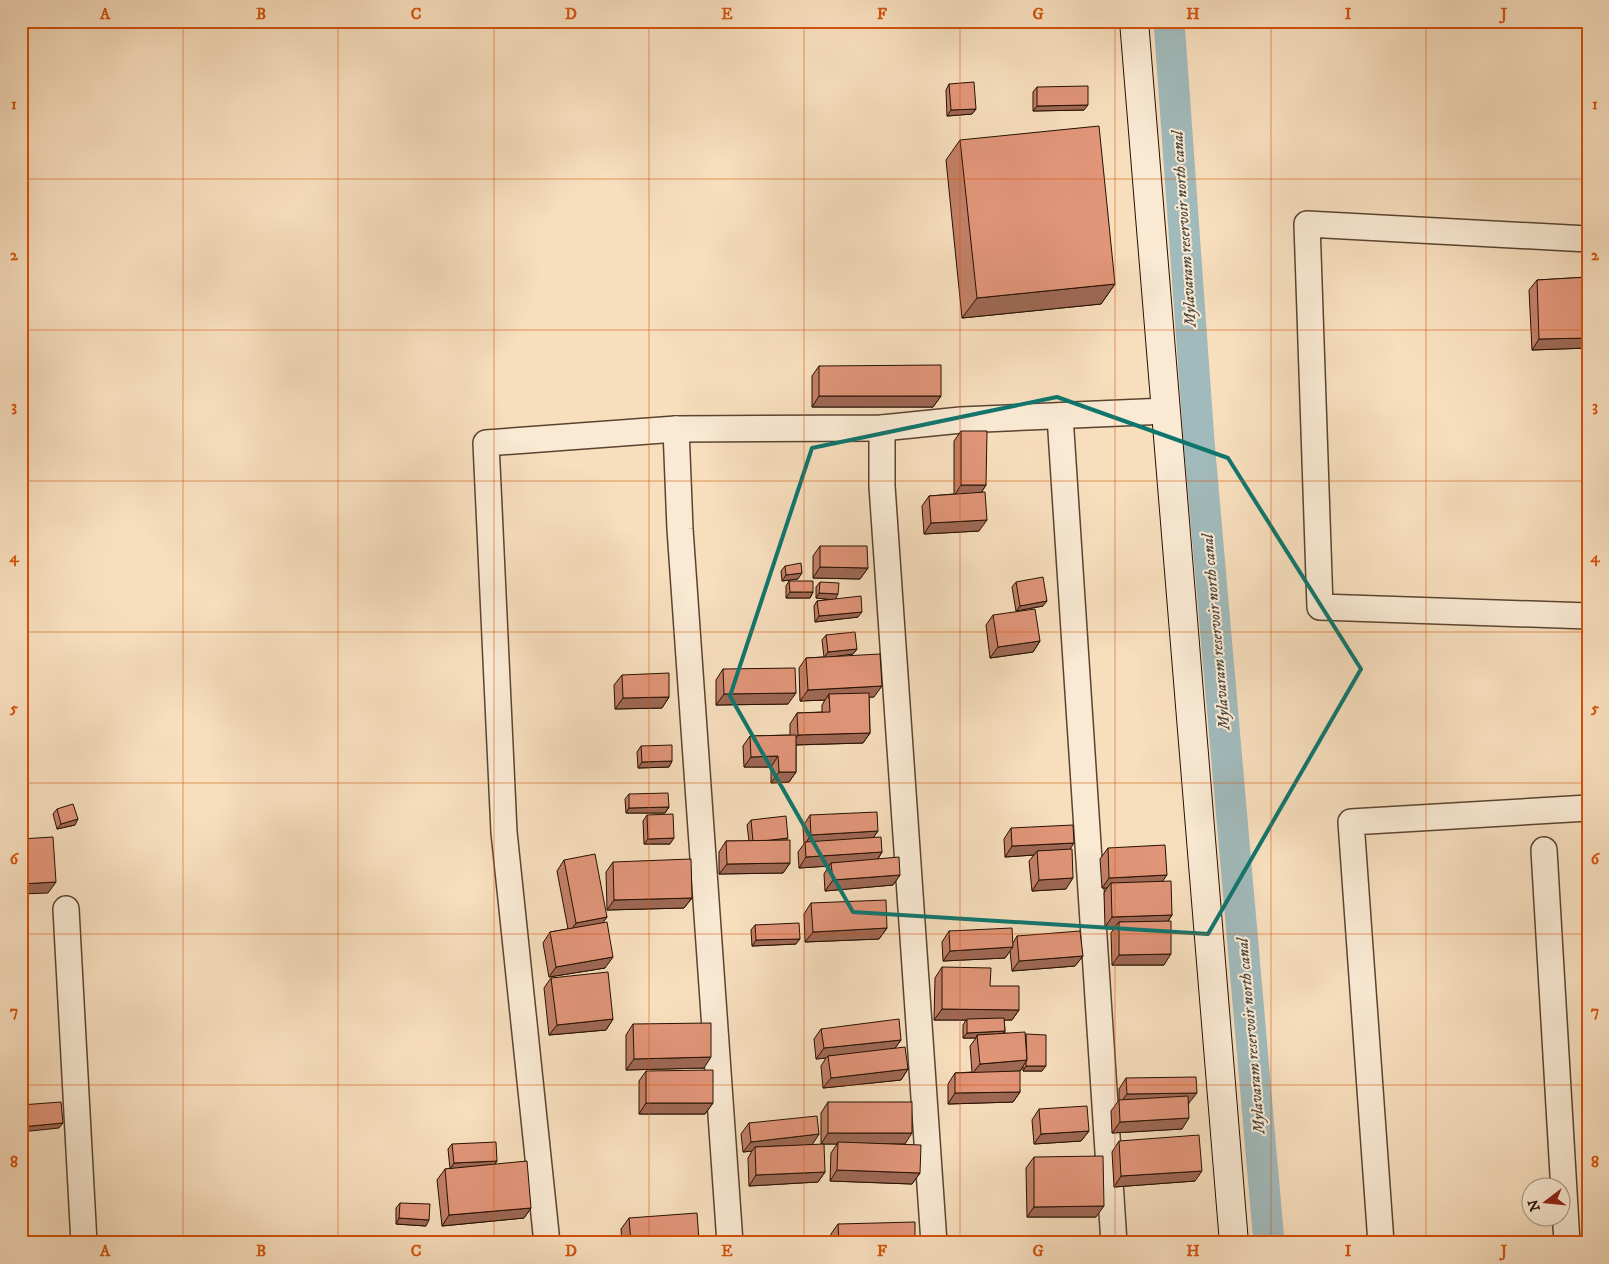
<svg xmlns="http://www.w3.org/2000/svg" width="1609" height="1264" font-family="'IM FELL DW Pica',serif">
  <rect width="100%" height="100%" fill="#f7debd"/>
  <filter id="stains"><feTurbulence type="fractalNoise" baseFrequency=".004" numOctaves="4"/><feColorMatrix values="0 0 0 0 .2 0 0 0 0 .09 0 0 0 0 .02 0 0 0 .5 -.17"/></filter>
  <radialGradient id="worn" r=".72"><stop offset=".6" stop-color="#630" stop-opacity="0"/><stop offset="1" stop-color="#630" stop-opacity=".3"/></radialGradient>
  <g fill="none" stroke-linecap="round" stroke-linejoin="round">
    <polyline stroke="#a1babb" stroke-width="31" points="1169,21 1199,441 1269,1243"/>
    <g stroke="#5a4430" stroke-width="28">
      <g id="street">
        <polyline points="1588,239 1307,224 1320,607 1588,616"/>
        <polyline points="1060,416 1114,1243"/>
        <polyline points="882,428 882,486 934,1243"/>
        <polyline points="676,429 680,529 730,1243"/>
        <polyline points="1544,850 1567,1243"/>
        <polyline points="66,909 84,1243"/>
        <polyline points="547,1243 504,832 486,443 676,429 882,428 961,420 1166,411"/>
        <polyline points="1381,1243 1351,822 1588,808"/>
      </g>
    </g>
    <g stroke="#261001" stroke-width="30">
      <polyline id="secondary" points="1134,21 1234,1243"/>
    </g>
    <use href="#street" stroke="#faead4" stroke-width="25"/>
    <use href="#secondary" stroke="#faead4" stroke-width="28"/>
  </g>
  <g fill="#c28068" stroke="#261001">
    <polygon points="949,84 976,109 972,114 947,116 946,90"/>
    <polygon points="1037,87 1084,110 1033,111 1033,92"/>
    <polygon points="960,140 1115,284 1101,304 962,318 946,160"/>
    <polygon points="1588,277 1588,348 1532,350 1529,290 1537,280"/>
    <polygon points="819,366 941,396 933,407 812,407 812,376"/>
    <polygon points="961,431 986,485 981,493 979,531 924,534 922,506 929,496 954,494 954,441"/>
    <polygon points="820,546 868,568 860,579 813,578 813,556"/>
    <polygon points="785,566 798,579 782,581 781,571"/>
    <polygon points="789,581 813,592 810,598 786,598 786,586"/>
    <polygon points="820,582 835,599 858,617 815,622 814,606 817,601 830,599 816,598 816,587"/>
    <polygon points="1016,582 1043,606 1016,611 1012,587"/>
    <polygon points="993,615 1040,641 1033,652 990,658 986,625"/>
    <polygon points="826,635 857,649 853,654 834,656 874,697 869,697 870,733 863,743 796,745 796,772 789,782 771,783 771,767 744,767 743,746 750,736 790,735 790,724 797,713 822,712 822,705 825,700 800,701 799,668 806,658 824,657 822,640"/>
    <polygon points="723,669 788,704 716,705 716,680"/>
    <polygon points="622,675 669,697 662,708 615,709 614,685"/>
    <polygon points="641,746 672,761 669,767 638,768 637,752"/>
    <polygon points="629,794 669,807 665,813 626,813 625,799"/>
    <polygon points="57,809 75,825 57,829 53,814"/>
    <polygon points="647,815 670,844 644,844 643,821"/>
    <polygon points="810,815 878,831 873,838 882,852 878,859 900,875 893,885 825,891 824,874 829,866 799,868 798,852 804,844 803,826"/>
    <polygon points="751,820 790,863 783,873 719,874 719,852 726,841 749,841 747,825"/>
    <polygon points="1011,828 1070,849 1066,889 1032,891 1029,861 1034,855 1005,857 1004,839"/>
    <polygon points="1108,848 1163,881 1172,915 1168,921 1164,965 1112,965 1111,933 1115,927 1105,927 1104,893 1107,888 1102,888 1100,859"/>
    <polygon points="564,860 607,917 602,923 605,968 549,977 543,943 550,932 568,929 557,871"/>
    <polygon points="613,862 692,898 684,908 607,910 606,872"/>
    <polygon points="811,903 887,928 879,939 805,942 804,914"/>
    <polygon points="755,925 796,944 752,946 751,930"/>
    <polygon points="949,931 1013,943 1017,936 1083,956 1075,966 1012,971 1010,951 1005,958 943,961 942,942"/>
    <polygon points="942,967 990,986 1019,1010 1012,1020 1004,1020 1005,1031 1004,1033 1026,1035 1042,1071 1023,1071 1023,1067 1020,1071 1017,1071 1020,1092 1013,1102 948,1104 948,1084 955,1073 972,1072 970,1046 976,1038 963,1038 963,1025 966,1020 934,1020 935,978"/>
    <polygon points="551,978 613,1019 606,1030 549,1035 544,988"/>
    <polygon points="633,1024 704,1068 626,1070 626,1035"/>
    <polygon points="821,1029 901,1040 895,1048 908,1069 901,1080 823,1088 821,1066 826,1058 816,1059 814,1039"/>
    <polygon points="646,1071 713,1103 705,1114 639,1114 639,1081"/>
    <polygon points="1126,1078 1189,1103 1182,1129 1112,1133 1111,1111 1119,1100 1119,1089"/>
    <polygon points="828,1102 905,1144 877,1144 920,1173 912,1184 830,1181 831,1153 837,1144 821,1144 821,1113"/>
    <polygon points="1039,1109 1089,1131 1081,1141 1034,1144 1032,1120"/>
    <polygon points="749,1123 819,1134 812,1144 825,1172 818,1182 749,1186 748,1158 752,1151 743,1152 741,1134"/>
    <polygon points="1119,1141 1195,1181 1114,1187 1112,1152"/>
    <polygon points="452,1144 497,1161 495,1164 531,1208 524,1218 442,1226 437,1180 445,1169 450,1169 448,1149"/>
    <polygon points="1034,1157 1096,1217 1027,1217 1026,1168"/>
    <polygon points="400,1203 426,1226 396,1224 396,1208"/>
    <polygon points="629,1218 699,1240 697,1243 622,1243 621,1229"/>
    <polygon points="838,1224 915,1243 831,1243 831,1234"/>
  </g>
  <g fill="#9e6855" stroke="#261001">
    <polygon points="1088,105 1084,110 1033,111 1037,106"/>
    <polygon points="976,109 972,114 947,116 951,110"/>
    <polygon points="1115,284 1101,304 962,318 977,298"/>
    <polygon points="1588,338 1588,348 1532,350 1539,339"/>
    <polygon points="819,396 941,396 933,407 812,407"/>
    <polygon points="961,485 986,485 979,496 954,496"/>
    <polygon points="987,520 979,531 924,534 931,523"/>
    <polygon points="820,567 868,568 860,579 813,578"/>
    <polygon points="802,573 798,579 782,581 786,575"/>
    <polygon points="790,592 813,592 810,598 786,598"/>
    <polygon points="819,593 838,594 835,600 816,598"/>
    <polygon points="1047,601 1043,606 1016,611 1020,606"/>
    <polygon points="862,612 858,617 815,622 819,616"/>
    <polygon points="1040,641 1033,652 990,658 998,647"/>
    <polygon points="857,649 853,654 824,658 828,652"/>
    <polygon points="882,686 874,697 829,699 829,694 825,700 800,701 808,690"/>
    <polygon points="796,693 788,704 716,705 724,694"/>
    <polygon points="669,697 662,708 615,709 623,698"/>
    <polygon points="870,733 863,743 791,745 798,735"/>
    <polygon points="778,756 771,767 744,767 751,757"/>
    <polygon points="672,761 669,767 638,768 642,762"/>
    <polygon points="779,772 796,772 789,782 771,783"/>
    <polygon points="669,807 665,813 626,813 629,808"/>
    <polygon points="78,819 75,825 57,829 61,824"/>
    <polygon points="878,831 870,842 805,844 811,835"/>
    <polygon points="674,838 670,844 644,844 648,839"/>
    <polygon points="788,838 784,843 753,842"/>
    <polygon points="1074,843 1067,854 1037,851 1034,855 1005,857 1012,846"/>
    <polygon points="882,852 875,863 831,863 829,866 799,868 806,857"/>
    <polygon points="790,863 783,873 719,874 727,864"/>
    <polygon points="900,875 893,885 825,891 833,880"/>
    <polygon points="1167,875 1160,885 1111,883 1107,888 1102,888 1109,878"/>
    <polygon points="1073,878 1066,889 1032,891 1039,880"/>
    <polygon points="56,882 48,893 21,894 21,884"/>
    <polygon points="692,898 684,908 607,910 614,900"/>
    <polygon points="1172,915 1165,925 1119,922 1115,927 1105,927 1112,917"/>
    <polygon points="607,917 599,928 569,933 576,923"/>
    <polygon points="887,928 879,939 805,942 813,932"/>
    <polygon points="800,939 796,944 752,946 756,940"/>
    <polygon points="1013,947 1005,958 943,961 950,951"/>
    <polygon points="1171,954 1164,965 1112,965 1119,955"/>
    <polygon points="1083,956 1075,966 1012,971 1019,961"/>
    <polygon points="613,957 605,968 549,977 556,967"/>
    <polygon points="942,1009 1019,1010 1012,1020 934,1020"/>
    <polygon points="613,1019 606,1030 549,1035 557,1025"/>
    <polygon points="1005,1031 1001,1036 977,1035 976,1038 963,1038 967,1033"/>
    <polygon points="901,1040 893,1051 828,1056 826,1058 816,1059 824,1048"/>
    <polygon points="711,1057 704,1068 626,1070 634,1059"/>
    <polygon points="1027,1060 1020,1071 972,1074 980,1064"/>
    <polygon points="1026,1066 1046,1066 1042,1071 1023,1071"/>
    <polygon points="908,1069 901,1080 823,1088 831,1078"/>
    <polygon points="1020,1092 1013,1102 948,1104 955,1093"/>
    <polygon points="1197,1093 1189,1103 1119,1105 1127,1094"/>
    <polygon points="646,1103 713,1103 705,1114 639,1114"/>
    <polygon points="1189,1118 1182,1129 1112,1133 1120,1122"/>
    <polygon points="63,1123 59,1128 21,1132 21,1127"/>
    <polygon points="1089,1131 1081,1141 1034,1144 1041,1134"/>
    <polygon points="828,1133 912,1133 905,1144 838,1144 838,1142 837,1144 821,1144"/>
    <polygon points="819,1134 812,1145 755,1147 752,1151 743,1152 751,1142"/>
    <polygon points="497,1161 493,1166 450,1169 454,1163"/>
    <polygon points="837,1170 920,1173 912,1184 830,1181"/>
    <polygon points="1202,1171 1195,1181 1114,1187 1121,1176"/>
    <polygon points="825,1172 818,1182 749,1186 756,1175"/>
    <polygon points="1104,1206 1096,1217 1027,1217 1034,1207"/>
    <polygon points="531,1208 524,1218 442,1226 449,1215"/>
    <polygon points="399,1218 429,1220 426,1226 396,1224"/>
    <polygon points="699,1240 697,1243 667,1243"/>
  </g>
  <g fill="#e19579" stroke="#261001">
    <polygon points="974,82 976,109 951,110 949,84"/>
    <polygon points="1088,86 1088,105 1037,106 1037,87"/>
    <polygon points="1099,126 1115,284 977,298 960,140"/>
    <polygon points="1588,277 1588,338 1539,339 1537,280"/>
    <polygon points="941,365 941,396 819,396 819,366"/>
    <polygon points="961,431 987,431 986,485 961,485"/>
    <polygon points="985,492 987,520 931,523 929,496"/>
    <polygon points="820,546 867,546 868,568 820,567"/>
    <polygon points="801,563 802,573 786,575 785,566"/>
    <polygon points="1043,577 1047,601 1020,606 1016,582"/>
    <polygon points="789,581 813,581 813,592 790,592"/>
    <polygon points="820,582 839,583 838,594 819,593"/>
    <polygon points="861,596 862,612 819,616 817,601"/>
    <polygon points="1035,609 1040,641 998,647 993,615"/>
    <polygon points="855,632 857,649 828,652 826,635"/>
    <polygon points="880,654 882,686 808,690 806,658"/>
    <polygon points="795,668 796,693 724,694 723,669"/>
    <polygon points="669,673 669,697 623,698 622,675"/>
    <polygon points="869,693 870,733 798,735 797,713 830,712 829,694"/>
    <polygon points="796,735 796,772 779,772 778,756 751,757 750,736"/>
    <polygon points="672,745 672,761 642,762 641,746"/>
    <polygon points="668,793 669,807 629,808 629,794"/>
    <polygon points="73,804 78,819 61,824 57,809"/>
    <polygon points="877,812 878,831 811,835 810,815"/>
    <polygon points="673,814 674,838 648,839 647,815"/>
    <polygon points="786,816 788,838 763,841 753,841 751,820"/>
    <polygon points="1073,825 1074,843 1012,846 1011,828"/>
    <polygon points="53,837 56,882 21,884 21,839"/>
    <polygon points="881,837 882,852 806,857 805,842"/>
    <polygon points="790,840 790,863 727,864 726,841"/>
    <polygon points="1165,845 1167,875 1109,878 1108,848"/>
    <polygon points="1072,849 1073,878 1039,880 1037,851"/>
    <polygon points="595,854 607,917 576,923 564,860"/>
    <polygon points="899,857 900,875 833,880 831,863"/>
    <polygon points="691,859 692,898 614,900 613,862"/>
    <polygon points="1171,881 1172,915 1112,917 1111,883"/>
    <polygon points="886,900 887,928 813,932 811,903"/>
    <polygon points="1171,921 1171,954 1119,955 1119,922"/>
    <polygon points="607,922 613,957 556,967 550,932"/>
    <polygon points="799,923 800,939 756,940 755,925"/>
    <polygon points="1012,928 1013,947 950,951 949,931"/>
    <polygon points="1080,931 1083,956 1019,961 1017,936"/>
    <polygon points="942,967 991,968 990,986 1019,986 1019,1010 942,1009"/>
    <polygon points="608,972 613,1019 557,1025 551,978"/>
    <polygon points="1004,1018 1005,1031 967,1033 967,1019"/>
    <polygon points="899,1019 901,1040 824,1048 821,1029"/>
    <polygon points="711,1023 711,1057 634,1059 633,1024"/>
    <polygon points="1025,1032 1027,1060 980,1064 977,1035"/>
    <polygon points="1026,1034 1046,1035 1046,1066 1026,1066 1026,1062 1027,1060"/>
    <polygon points="905,1047 908,1069 831,1078 828,1056"/>
    <polygon points="713,1070 713,1103 646,1103 646,1071"/>
    <polygon points="1020,1071 1020,1092 955,1093 955,1073"/>
    <polygon points="1196,1077 1197,1093 1127,1094 1126,1078"/>
    <polygon points="1188,1096 1189,1118 1120,1122 1119,1100"/>
    <polygon points="61,1102 63,1123 21,1127 21,1105"/>
    <rect x="828" y="1102" width="84" height="31"/>
    <polygon points="1087,1106 1089,1131 1041,1134 1039,1109"/>
    <polygon points="817,1116 819,1134 751,1142 749,1123"/>
    <polygon points="1199,1135 1202,1171 1121,1176 1119,1141"/>
    <polygon points="496,1142 497,1161 454,1163 452,1144"/>
    <polygon points="838,1142 921,1145 920,1173 837,1170"/>
    <polygon points="824,1144 825,1172 756,1175 755,1147"/>
    <polygon points="1103,1156 1104,1206 1034,1207 1034,1157"/>
    <polygon points="527,1161 531,1208 449,1215 445,1169"/>
    <polygon points="400,1203 430,1204 429,1220 399,1218"/>
    <polygon points="697,1213 699,1240 667,1243 631,1243 629,1218"/>
    <polygon points="915,1222 915,1243 839,1243 838,1224"/>
  </g>
  <path fill="none" stroke="#0f766e" stroke-width="4" stroke-linejoin="round" d="M 1057,397 L 1228,458 L 1361,669 L 1208,934 L 853,912 L 730,696 L 812,448 Z"/>
  <path fill="none" stroke="#d5520b" stroke-width="1" stroke-opacity="0.55" d="M 183,21 L 183,1243M 338,21 L 338,1243M 494,21 L 494,1243M 649,21 L 649,1243M 804,21 L 804,1243M 960,21 L 960,1243M 1115,21 L 1115,1243M 1271,21 L 1271,1243M 1426,21 L 1426,1243M 21,179 L 1588,179M 21,330 L 1588,330M 21,481 L 1588,481M 21,632 L 1588,632M 21,783 L 1588,783M 21,934 L 1588,934M 21,1085 L 1588,1085"/>
  <g text-anchor="middle" dominant-baseline="central" stroke-width="4" stroke-linejoin="round" paint-order="stroke">
    <g font-size="16" font-style="italic" fill="#514c42" stroke="#faead4">
      <text transform="translate(1184 229) rotate(-94)">Mylavaram reservoir north canal</text>
      <text transform="translate(1216 632) rotate(-95)">Mylavaram reservoir north canal</text>
      <text transform="translate(1251 1036) rotate(-95)">Mylavaram reservoir north canal</text>
    </g>
  </g>
  <rect width="1609" height="1264" fill="none" stroke="#f7debd" stroke-width="55"/>
  <g transform="translate(1546 1202) rotate(254)"><circle r="24" fill="#faead4" stroke="#a59380"/>
  <path d="M0-4L9 19L0 12L-9 19Z" fill="#8f2418"/>
  <text y="-8" font-size="14" font-weight="bold" text-anchor="middle" fill="#261001">N</text>
  </g>
  <rect x="28" y="28" width="1554" height="1208" fill="none" stroke="#d5520b" stroke-width="2"/>
  <g font-size="16" text-anchor="middle" font-weight="bold" fill="#d5520b">
    <text x="105" y="19">A</text>
    <text x="261" y="19">B</text>
    <text x="416" y="19">C</text>
    <text x="571" y="19">D</text>
    <text x="727" y="19">E</text>
    <text x="882" y="19">F</text>
    <text x="1038" y="19">G</text>
    <text x="1193" y="19">H</text>
    <text x="1348" y="19">I</text>
    <text x="1504" y="19">J</text>
    <text x="14" y="109">1</text>
    <text x="1595" y="109">1</text>
    <text x="14" y="260">2</text>
    <text x="1595" y="260">2</text>
    <text x="14" y="411">3</text>
    <text x="1595" y="411">3</text>
    <text x="14" y="562">4</text>
    <text x="1595" y="562">4</text>
    <text x="14" y="713">5</text>
    <text x="1595" y="713">5</text>
    <text x="14" y="864">6</text>
    <text x="1595" y="864">6</text>
    <text x="14" y="1016">7</text>
    <text x="1595" y="1016">7</text>
    <text x="14" y="1167">8</text>
    <text x="1595" y="1167">8</text>
    <text x="105" y="1256">A</text>
    <text x="261" y="1256">B</text>
    <text x="416" y="1256">C</text>
    <text x="571" y="1256">D</text>
    <text x="727" y="1256">E</text>
    <text x="882" y="1256">F</text>
    <text x="1038" y="1256">G</text>
    <text x="1193" y="1256">H</text>
    <text x="1348" y="1256">I</text>
    <text x="1504" y="1256">J</text>
  </g>
  <rect width="100%" height="100%" filter="url(#stains)"/>
  <rect width="100%" height="100%" fill="url(#worn)"/>
</svg>
